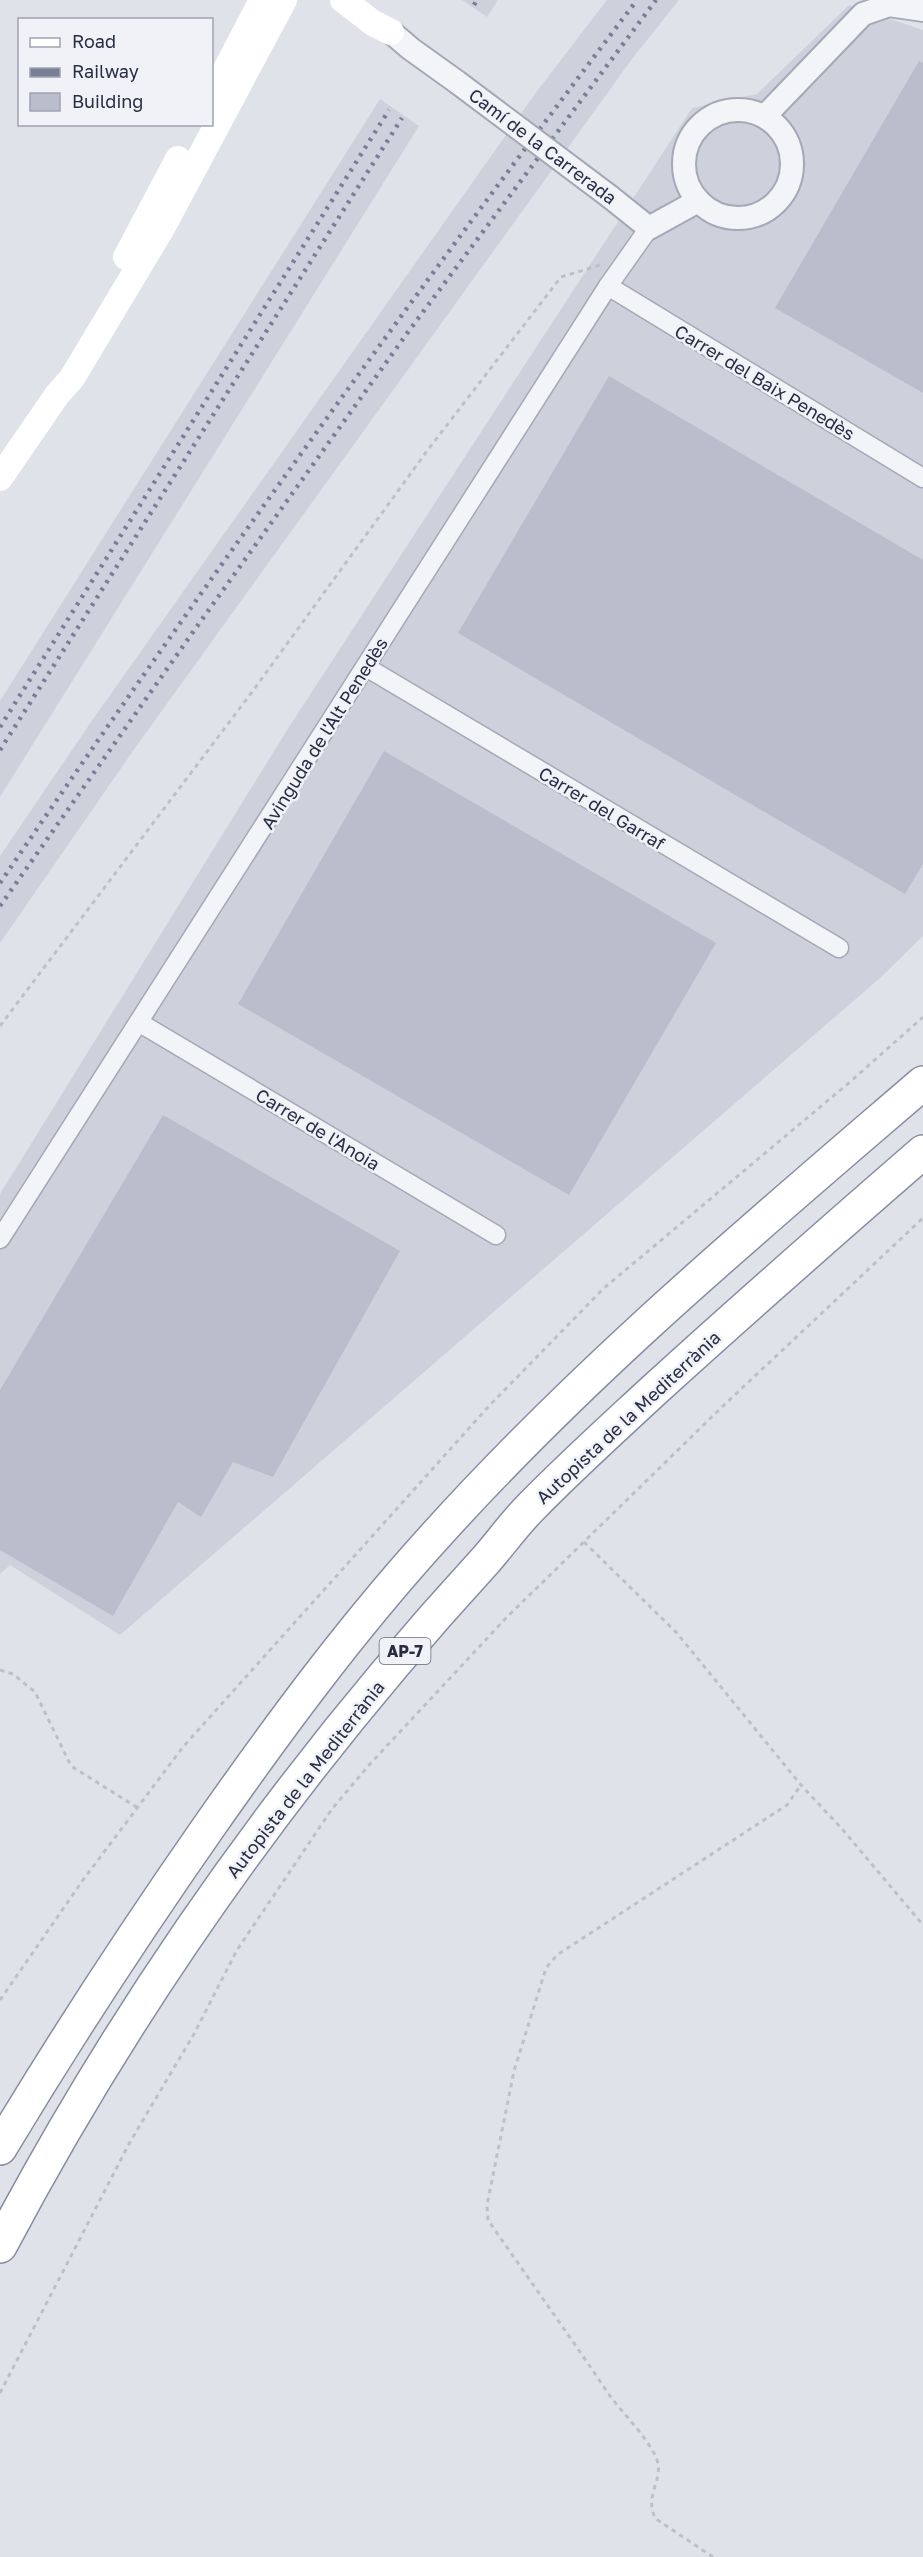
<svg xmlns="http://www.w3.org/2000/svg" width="923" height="2557" font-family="'Golos Text',sans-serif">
  <rect width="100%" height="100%" fill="#e0e2ea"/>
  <g fill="#ced1dc">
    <polygon points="462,0 498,0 487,17"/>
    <polygon points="607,0 679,0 632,59 135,748 0,943 0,856 91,722 537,91"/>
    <polygon points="849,5 923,30 923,936 880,978 120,1635 10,1565 0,1574 0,1194 289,727 692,108 757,94"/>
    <polygon points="380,99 419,126 0,797 0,701"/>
  </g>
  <g fill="#babdcb">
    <polygon points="919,61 923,63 923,393 775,308"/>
    <polygon points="609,376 923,560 923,864 905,894 458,633"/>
    <polygon points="384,751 716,943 569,1195 238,1004"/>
    <polygon points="163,1115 400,1251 273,1477 233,1462 201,1517 178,1502 113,1616 0,1550 0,1390"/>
  </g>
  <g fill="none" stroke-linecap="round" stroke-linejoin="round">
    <g stroke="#a5a8b5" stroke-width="21">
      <g id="minor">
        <polyline points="608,286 923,478"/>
        <polyline points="366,667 839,948"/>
        <polyline points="140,1023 496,1235"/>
        <polyline points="0,1239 608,286 649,228"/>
      </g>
    </g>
    <g stroke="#a5a8b5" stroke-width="26">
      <g id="tertiary">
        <polyline points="391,32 411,49 457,82"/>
        <circle cx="738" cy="164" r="54"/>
        <polyline points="765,116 863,14 889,5 923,10"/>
        <polyline points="609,196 649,228 698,201"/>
      </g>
    </g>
    <g stroke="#868da2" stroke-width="36">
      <g id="motorway">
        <path d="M 0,2148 C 66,2038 136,1931 210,1825 C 278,1728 348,1633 428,1544 C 579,1375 752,1230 923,1083"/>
        <path d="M 0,2246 C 131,1998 295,1768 484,1562 C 500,1544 514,1524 531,1507 C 570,1467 611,1430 652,1392 C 741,1311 832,1231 923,1152"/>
      </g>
    </g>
    <g stroke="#bec0c9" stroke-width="3" stroke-dasharray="4.5 4.5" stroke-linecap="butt">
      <polyline points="0,1026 252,692 427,451 561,277 600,265"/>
      <polyline points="584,1542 676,1632 801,1785 843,1830 923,1925"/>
      <polyline points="0,1670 13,1674 35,1692 71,1766 138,1808"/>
      <polyline points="0,2000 83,1880 183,1747 489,1406 604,1288 850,1082 923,1017"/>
      <polyline points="0,2393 130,2142 194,2034 237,1950 332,1809 370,1764 507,1617 723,1406 923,1218"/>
      <path d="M 713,2557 L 656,2519 C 642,2495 667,2479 655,2455 C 643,2432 622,2413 608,2393 C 569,2335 528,2278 488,2220 L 487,2205 L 514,2071 L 546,1968 L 557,1955 L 787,1805 L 801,1785"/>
    </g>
    <use href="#minor" stroke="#f3f4f8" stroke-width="18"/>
    <use href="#tertiary" stroke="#f3f4f8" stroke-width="22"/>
    <g stroke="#fff" stroke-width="26">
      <polyline points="343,0 373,23 391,32"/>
      <polyline points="212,96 262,0"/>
      <polyline points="126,257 178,159"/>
      <polyline points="0,478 57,395 72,378 162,228 284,0"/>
    </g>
    <use href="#motorway" stroke="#fff" stroke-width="33"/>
    <g stroke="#787e95" stroke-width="4.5" stroke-dasharray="3 6" stroke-linecap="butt">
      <polyline points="474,5 477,0"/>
      <polyline points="0,727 389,110"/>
      <polyline points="0,750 402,118"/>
      <path d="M 0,883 C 204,583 418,289 637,0"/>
      <polyline points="0,906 193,632 408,332 656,0"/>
    </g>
    <g stroke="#a5a8b5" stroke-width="26" stroke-linecap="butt">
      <polyline id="tertiary-bridge" points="457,82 609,196"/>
    </g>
    <use href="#tertiary-bridge" stroke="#f3f4f8" stroke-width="22"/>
  </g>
  <g text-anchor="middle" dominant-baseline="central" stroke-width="5" stroke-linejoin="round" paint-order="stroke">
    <rect fill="#f0f2f7" stroke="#636879" stroke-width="1.5" x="379.5" y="1638" width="51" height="26" rx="4.5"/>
    <g font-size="16" font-weight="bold" fill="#272d43">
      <text x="405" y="1651">AP-7</text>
    </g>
    <g font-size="18" fill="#272d43" stroke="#f0f2f7">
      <text transform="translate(543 146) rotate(37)">Camí de la Carrerada</text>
      <text transform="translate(765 382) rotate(31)">Carrer del Baix Penedès</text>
      <text transform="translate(324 733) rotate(-58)">Avinguda de l'Alt Penedès</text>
      <text transform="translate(602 808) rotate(31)">Carrer del Garraf</text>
      <text transform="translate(318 1129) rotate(31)">Carrer de l'Anoia</text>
      <text transform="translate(628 1417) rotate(-43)">Autopista de la Mediterrània</text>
      <text transform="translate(305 1779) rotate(-52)">Autopista de la Mediterrània</text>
    </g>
  </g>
  <rect x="18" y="18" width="195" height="108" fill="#f0f2f7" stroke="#a0a3af" stroke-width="1.5"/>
  <rect x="30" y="38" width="30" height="9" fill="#ffffff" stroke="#a0a3af" stroke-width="1.5"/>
  <text x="72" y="48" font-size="18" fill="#272d43">Road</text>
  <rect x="30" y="68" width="30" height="9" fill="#787e95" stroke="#a0a3af" stroke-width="1.5"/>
  <text x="72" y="78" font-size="18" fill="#272d43">Railway</text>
  <rect x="30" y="93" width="30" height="18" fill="#babdcb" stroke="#a0a3af" stroke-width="1.5"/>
  <text x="72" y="108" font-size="18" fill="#272d43">Building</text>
</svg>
